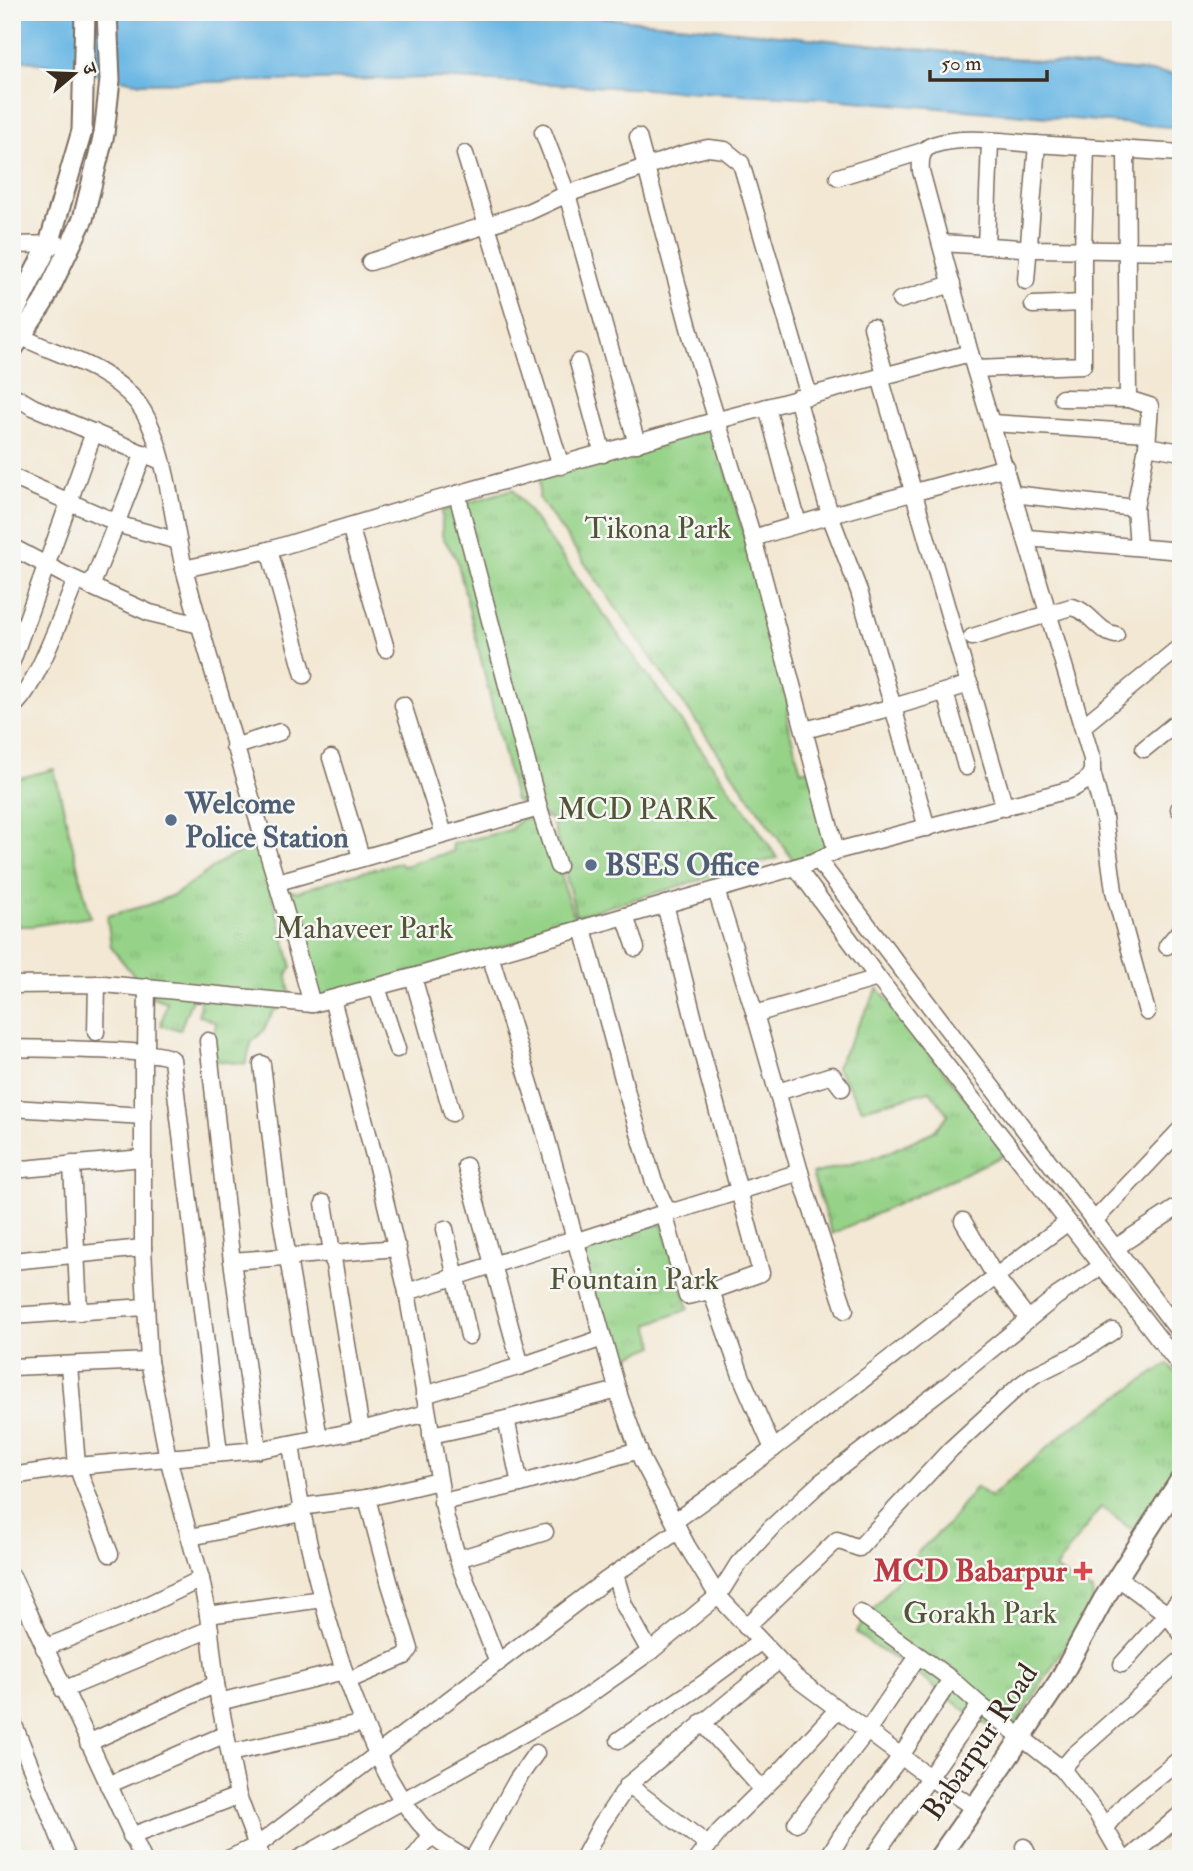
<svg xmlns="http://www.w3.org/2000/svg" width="1193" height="1871" font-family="'IM FELL Double Pica','Noto Serif Devanagari',serif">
  <defs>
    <pattern id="grass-tufts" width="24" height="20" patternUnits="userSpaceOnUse" patternTransform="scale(1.75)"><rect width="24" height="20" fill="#96d388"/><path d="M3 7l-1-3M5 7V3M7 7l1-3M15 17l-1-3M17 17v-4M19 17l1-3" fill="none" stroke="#82b575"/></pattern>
  </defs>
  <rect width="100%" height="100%" fill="#f6f6f2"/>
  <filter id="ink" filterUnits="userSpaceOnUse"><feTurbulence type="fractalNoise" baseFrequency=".0143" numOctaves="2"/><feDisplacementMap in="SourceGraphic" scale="14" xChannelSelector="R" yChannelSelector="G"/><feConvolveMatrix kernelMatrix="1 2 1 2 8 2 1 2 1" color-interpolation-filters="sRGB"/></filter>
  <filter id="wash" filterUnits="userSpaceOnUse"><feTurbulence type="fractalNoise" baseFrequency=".00686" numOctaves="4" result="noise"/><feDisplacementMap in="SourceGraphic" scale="28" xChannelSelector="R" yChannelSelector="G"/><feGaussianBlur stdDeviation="1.57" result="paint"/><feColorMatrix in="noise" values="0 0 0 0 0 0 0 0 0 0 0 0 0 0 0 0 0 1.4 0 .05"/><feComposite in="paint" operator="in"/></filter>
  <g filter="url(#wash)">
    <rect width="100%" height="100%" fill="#f3e8d4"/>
    <g fill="url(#grass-tufts)" stroke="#687e53" stroke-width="2">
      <polygon points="714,427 789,697 787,721 801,771 810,769 833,839 824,851 794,861 539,498 540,477"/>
      <polygon points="513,489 756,825 777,858 576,916 552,820 515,800 457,560 442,536 442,511"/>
      <polygon points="54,769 90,917 32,926 12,926 12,780"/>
      <polygon points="540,816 557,855 565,891 577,925 313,1000 287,890 297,892 349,875 399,863 403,866 453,851 452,844 510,830 521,819"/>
      <polygon points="253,846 259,848 292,967 287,975 290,996 282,1006 273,1012 263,1031 251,1043 246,1064 210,1060 216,1023 199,1015 200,999 192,999 180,1030 161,1025 167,1002 150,996 111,947 107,916 148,905 176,894 222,861"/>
      <polygon points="878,988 1009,1153 832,1234 812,1174 880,1156 934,1131 948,1115 930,1091 862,1109 836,1067"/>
      <polygon points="662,1224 689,1309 649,1324 655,1346 615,1362 577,1238 602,1237"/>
      <path d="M 1168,1364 L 1181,1379 L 1181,1458 L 1143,1519 L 1131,1529 L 1101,1507 L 1055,1569 L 1092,1591 L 1093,1601 L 1009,1736 C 972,1719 942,1692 910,1669 C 892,1655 873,1649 856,1632 L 920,1550 L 947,1525 L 976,1487 L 990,1497 L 1069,1429 Z"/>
    </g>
    <polygon fill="#6bb7e4" stroke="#537081" stroke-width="2" points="12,12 548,12 1181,75 1181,128 818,98 435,78 141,83 12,58"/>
  </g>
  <g filter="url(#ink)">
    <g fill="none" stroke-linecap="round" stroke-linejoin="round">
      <g stroke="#7b6c5e" stroke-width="19">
        <g id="minor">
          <polyline points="543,132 567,194 637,444"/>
          <polyline points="638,137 692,339 753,538 836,851"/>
          <polyline points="1126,149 1128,399 1150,406 1147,446 1181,452"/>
          <polyline points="465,154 561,466"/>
          <polyline points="838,177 923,151"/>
          <polyline points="941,243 1038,249 1181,251"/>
          <polyline points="12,245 58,244"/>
          <polyline points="986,246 990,142"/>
          <polyline points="370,262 528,212 567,194 683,154 708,148 725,150 741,163 809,396"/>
          <polyline points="1026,281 1037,144"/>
          <polyline points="900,300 952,284"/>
          <polyline points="1033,305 1083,303"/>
          <polyline points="872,327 885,375"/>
          <path d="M 12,332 C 54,355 103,363 136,401 C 167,439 172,523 185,572 C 224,717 272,859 312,1004 L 413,977 L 813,862 L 836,851 L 1072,789 L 1086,781 L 1092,772 L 1092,759 L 970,353 L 921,171 C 920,160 921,149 933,145 C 961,135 1006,142 1035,144 C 1084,147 1132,150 1181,153"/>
          <polyline points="578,362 603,454"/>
          <polyline points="975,369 1083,365 1083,250 1086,147"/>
          <polyline points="880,377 1005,808"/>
          <polyline points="12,395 33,407 161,461"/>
          <polyline points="797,398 831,518 859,591 893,707 970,684"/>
          <polyline points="1062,398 1128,399"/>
          <polyline points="767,407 798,524"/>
          <polyline points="992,423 1147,433"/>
          <polyline points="12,477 127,527 178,541"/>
          <polyline points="457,494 539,808 558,866"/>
          <polyline points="1013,494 1135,508"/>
          <polyline points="350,526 386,649"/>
          <path d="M 753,538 C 837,512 922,491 1006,467"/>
          <polyline points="1027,538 1181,551"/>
          <polyline points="12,547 63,574 150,613 200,625"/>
          <polyline points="1138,547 1135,508 1147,446"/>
          <polyline points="269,550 304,675"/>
          <polyline points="184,569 269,550 436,500 711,422 970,353"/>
          <polyline points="91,587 144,453"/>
          <path d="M 972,637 L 1071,607 C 1090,610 1097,632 1116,635"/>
          <polyline points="12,661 94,432"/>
          <polyline points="945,692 966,767"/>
          <polyline points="403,705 444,834"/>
          <path d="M 12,707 C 35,692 64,608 76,580"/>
          <polyline points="1083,726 1181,646"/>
          <polyline points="805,730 893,707 927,828"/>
          <polyline points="234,747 280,732"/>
          <polyline points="1144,749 1181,719"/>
          <polyline points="331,758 361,857"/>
          <polyline points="1092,772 1104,817 1114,891 1147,1012"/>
          <polyline points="1179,809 1181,807"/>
          <polyline points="818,860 1181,1334"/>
          <polyline points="796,867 878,978 1181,1367"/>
          <polyline points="278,882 539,808"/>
          <polyline points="716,890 757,1021 804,1186 845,1310"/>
          <polyline points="625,916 636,948"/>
          <polyline points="583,928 628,1097 653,1179 666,1209 676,1211 800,1172"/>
          <polyline points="1167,946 1181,929"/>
          <polyline points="490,955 544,1129 620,1398 642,1460 687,1546 718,1596 796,1678 929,1777 974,1808"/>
          <polyline points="413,977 452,1113"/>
          <polyline points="12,985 104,984 312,1004"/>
          <polyline points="377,987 397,1049"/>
          <polyline points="332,999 377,1167 407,1292 446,1519 460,1566 498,1663"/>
          <polyline points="755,1014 878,978"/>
          <polyline points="96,1032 97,984"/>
          <polyline points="208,1041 230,1246 258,1450"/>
          <path d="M 12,1048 C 37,1049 159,1049 172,1059 L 219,1453"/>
          <polyline points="143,1053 143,1248 149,1361 168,1458 201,1579 208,1615 216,1684 238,1796 262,1859"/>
          <polyline points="146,1053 147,987"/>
          <polyline points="262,1064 279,1206 319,1438"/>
          <polyline points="778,1092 832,1075 842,1088"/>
          <polyline points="12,1108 144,1116"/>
          <polyline points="72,1164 79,1312"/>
          <polyline points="466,1166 521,1366"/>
          <polyline points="12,1170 143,1158"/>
          <polyline points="324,1203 361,1430"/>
          <polyline points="664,1213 687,1296 711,1291 761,1273 704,1060 665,904"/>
          <polyline points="963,1221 995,1276 1028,1319"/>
          <polyline points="1094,1221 1181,1129"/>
          <polyline points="445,1229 469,1336"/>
          <polyline points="580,1240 670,1211"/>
          <polyline points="1115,1248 1181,1205"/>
          <polyline points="12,1261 143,1248"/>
          <polyline points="232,1261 398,1248"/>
          <polyline points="711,1291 742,1378 773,1449"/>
          <polyline points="407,1292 574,1239"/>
          <polyline points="12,1316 145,1307"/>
          <polyline points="69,1365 77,1466 110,1554"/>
          <polyline points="12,1367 149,1361"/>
          <polyline points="424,1395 521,1366 603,1338"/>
          <polyline points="506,1419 520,1484"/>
          <polyline points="431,1435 506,1419 618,1390"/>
          <path d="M 291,1444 C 304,1538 326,1628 361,1716 C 378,1758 397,1802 431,1835 C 440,1844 454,1851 466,1859"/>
          <polyline points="12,1476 77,1466 258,1450 361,1430 427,1413"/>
          <polyline points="442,1502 520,1484 639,1450"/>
          <polyline points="300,1507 367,1498 439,1481"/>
          <path d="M 675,1521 C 809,1426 935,1320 1068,1222"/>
          <polyline points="191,1537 301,1513"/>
          <polyline points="458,1559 545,1532"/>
          <polyline points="615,1574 624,1605 650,1652"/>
          <polyline points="12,1576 143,1859"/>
          <polyline points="1117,1577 1167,1614 1181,1633"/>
          <polyline points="860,1613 951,1679 980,1705 1062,1769 1097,1814 1123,1859"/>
          <polyline points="208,1615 322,1599"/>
          <polyline points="746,1627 837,1540 859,1548 951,1449 1019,1386 1034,1375 1079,1353 1113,1331"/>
          <polyline points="44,1648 122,1617 201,1579"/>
          <polyline points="1122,1664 1181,1598"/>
          <polyline points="347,1681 405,1656 410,1649 389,1581 367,1498"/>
          <polyline points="63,1690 210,1629"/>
          <polyline points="219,1702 344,1671"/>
          <polyline points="12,1720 68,1859"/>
          <polyline points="702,1722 762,1789"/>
          <polyline points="619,1740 703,1684 760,1642"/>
          <polyline points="88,1743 216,1684"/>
          <polyline points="230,1753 364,1723"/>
          <polyline points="1062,1769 1074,1755 1181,1660"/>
          <polyline points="108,1785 226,1734"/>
          <polyline points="628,1785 708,1845"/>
          <polyline points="796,1823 867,1731 918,1656"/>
          <polyline points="1105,1827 1126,1803 1181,1758"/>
          <polyline points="131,1836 238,1796"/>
          <polyline points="1024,1847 1030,1859"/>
          <polyline points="12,1855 14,1859"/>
          <polyline points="228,1859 258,1845 606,1580 679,1530"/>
          <polyline points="298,1859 573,1706 651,1651 718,1596 738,1564 771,1528 821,1482 949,1384 1057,1296 1102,1266"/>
          <polyline points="413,1859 431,1836"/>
          <polyline points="473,1859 517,1780 536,1753"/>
          <polyline points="583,1859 601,1825 628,1785 778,1661"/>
          <polyline points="698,1859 720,1831 780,1772 837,1710"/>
          <polyline points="827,1859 841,1836 901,1756 951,1679"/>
          <polyline points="872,1859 980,1705"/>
          <polyline points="1129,1859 1181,1814"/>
        </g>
      </g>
      <g stroke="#7b6c5e" stroke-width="23">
        <g id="tertiary">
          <polyline points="12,317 49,244 82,131 85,12"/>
          <polyline points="12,350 43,303 83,219 104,134 110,80 107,12"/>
          <polyline points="938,1859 974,1808 1059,1681 1103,1600 1181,1479"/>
        </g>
      </g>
      <use href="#minor" stroke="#fff" stroke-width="16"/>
      <use href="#tertiary" stroke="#fff" stroke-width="19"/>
    </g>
  </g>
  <g fill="#5c6f8a" stroke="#f6f6f2" stroke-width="2.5">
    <circle cx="171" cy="820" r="7"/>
    <circle cx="591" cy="865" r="7"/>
  </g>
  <path fill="#e0444e" stroke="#f6f6f2" stroke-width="2.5" d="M1079.5 1560.5h7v7h7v7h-7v7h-7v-7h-7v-7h7z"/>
  <g text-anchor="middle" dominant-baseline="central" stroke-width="5" stroke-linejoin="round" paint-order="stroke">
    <g font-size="30" fill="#525438" stroke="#f6f6f2">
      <text x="658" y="528">Tikona Park</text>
      <text x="637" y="809">MCD PARK</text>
      <text x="364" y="928">Mahaveer Park</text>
      <text x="634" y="1279">Fountain Park</text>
      <text x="980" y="1613">Gorakh Park</text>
    </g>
    <g font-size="30" font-weight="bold" fill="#4e5e75" stroke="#f6f6f2" text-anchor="start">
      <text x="185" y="803">Welcome<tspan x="185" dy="34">Police Station</tspan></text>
      <text x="605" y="865">BSES Office</text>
    </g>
    <g font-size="30" font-weight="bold" fill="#be3a42" stroke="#f6f6f2" text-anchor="end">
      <text x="1067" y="1571">MCD Babarpur</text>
    </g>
    <g font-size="30" fill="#3b2a1e" stroke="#f6f6f2">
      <text transform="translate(980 1742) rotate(-56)">Babarpur Road</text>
    </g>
  </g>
  <rect width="1193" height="1871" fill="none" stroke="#f6f6f2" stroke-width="42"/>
  <g transform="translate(74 74) rotate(71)" stroke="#f6f6f2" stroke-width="5" paint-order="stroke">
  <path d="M0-5L12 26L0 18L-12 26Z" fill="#3b2a1e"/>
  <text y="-10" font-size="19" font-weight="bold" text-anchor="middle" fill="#3b2a1e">उ</text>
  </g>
  <path d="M930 70v10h117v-10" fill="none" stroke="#3b2a1e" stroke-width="3.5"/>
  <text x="941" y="70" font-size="21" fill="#3b2a1e" stroke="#f6f6f2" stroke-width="5" paint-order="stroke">50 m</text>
</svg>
